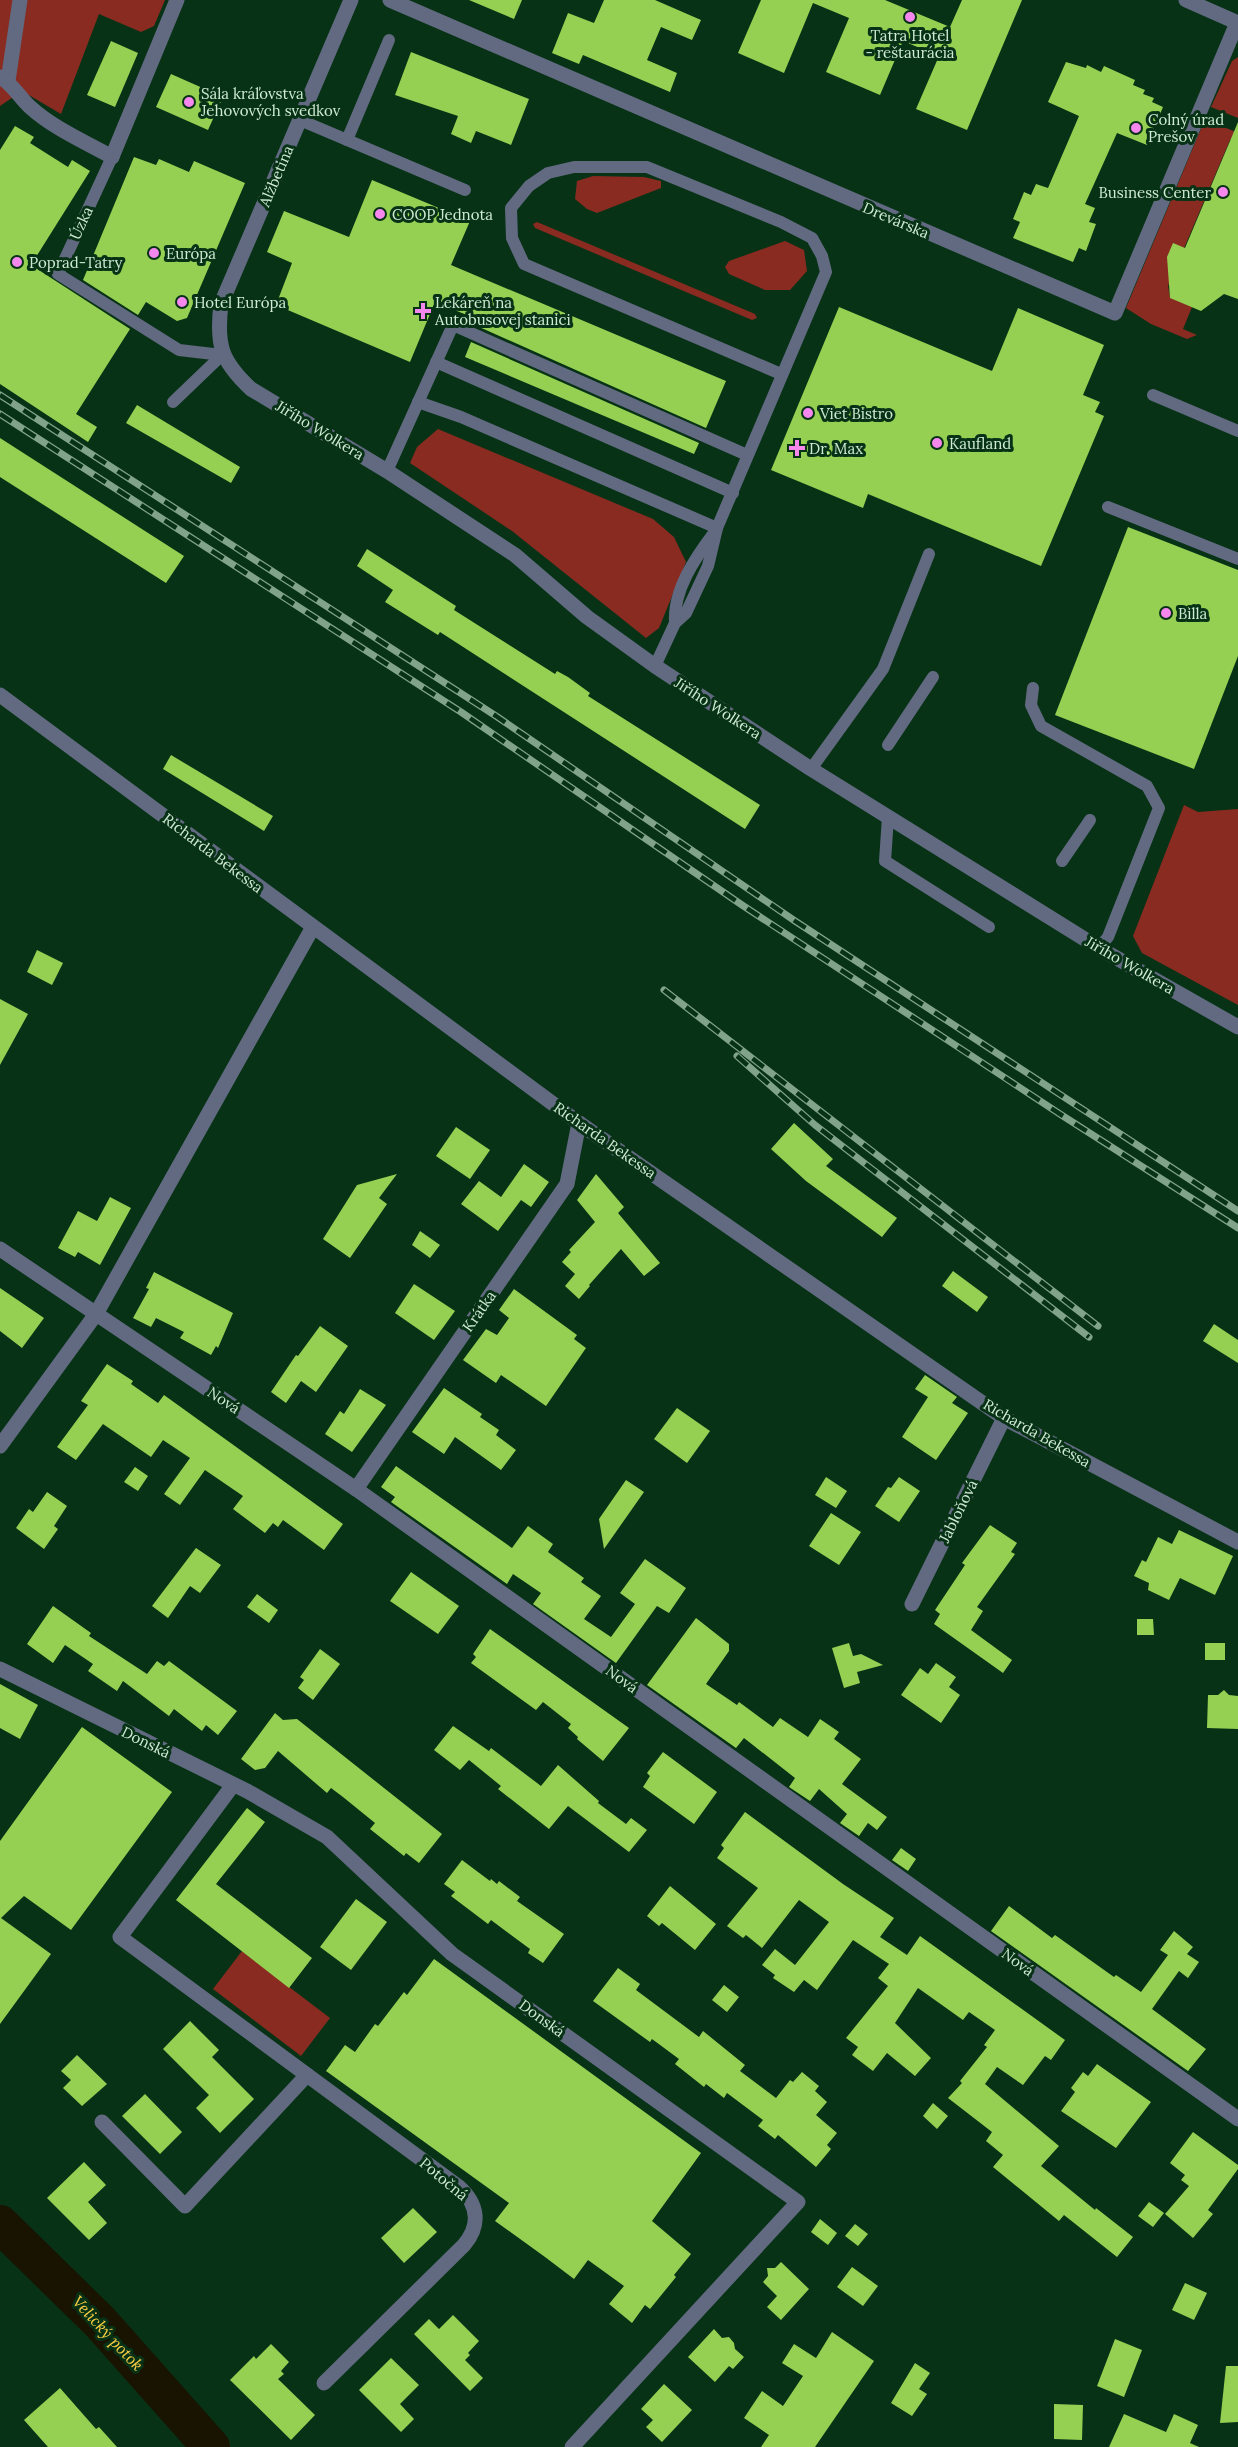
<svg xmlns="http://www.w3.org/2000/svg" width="1238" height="2447" font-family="Lora,serif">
  <rect width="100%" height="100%" fill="#073215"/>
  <g fill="#892b20">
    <polygon points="0,0 165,0 154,26 141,32 99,14 61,114 22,91 0,106"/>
    <polygon points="1238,57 1238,118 1211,107 1232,61"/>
    <polygon points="1205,119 1238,133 1230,140 1168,286 1170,297 1192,307 1183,329 1197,335 1187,339 1151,324 1126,308"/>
    <polygon points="593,176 644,177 661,181 661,188 597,213 587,209 575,199 577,181"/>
    <polygon points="537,222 755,314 757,318 752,320 535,228 533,224"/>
    <polygon points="785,241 804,250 807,271 790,290 765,290 729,274 725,267 729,261"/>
    <polygon points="438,429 653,519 674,537 686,562 659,628 646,638 512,531 410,463 417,447"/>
    <polygon points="1184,805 1198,812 1238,809 1238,1005 1142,953 1133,936"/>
    <polygon points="242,1951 330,2018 301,2056 213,1989"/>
  </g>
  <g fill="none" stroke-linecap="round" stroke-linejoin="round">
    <polyline stroke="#191302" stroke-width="38" points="0,2224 100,2322 211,2447"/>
  </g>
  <g fill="#96d053">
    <polygon points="469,0 522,0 514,19"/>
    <polygon points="604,0 655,0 701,20 692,40 661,27 647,60 677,73 670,92 583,55 579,64 552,53 568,13 594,23"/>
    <polygon points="761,0 885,0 950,27 962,0 1022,0 967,130 916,109 939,56 903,41 880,95 826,72 849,18 813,3 784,73 738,53"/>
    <polygon points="111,41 138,53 115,107 87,95"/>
    <polygon points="411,52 529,99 511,145 476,131 471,143 451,134 458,116 395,95"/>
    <polygon points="1066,62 1086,68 1087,65 1101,72 1104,66 1135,80 1133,85 1145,90 1143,94 1154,98 1152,102 1163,107 1147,145 1117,133 1085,204 1095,208 1089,222 1096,224 1086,251 1079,248 1073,262 1013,238 1020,222 1013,219 1024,192 1031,195 1036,184 1048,188 1079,116 1048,102"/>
    <polygon points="171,74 223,97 208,130 156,107"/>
    <polygon points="1238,122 1238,299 1224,294 1201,311 1170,298 1167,257 1173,243 1185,248"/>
    <polygon points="15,126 34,137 30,143 68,167 72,160 90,171 31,265 130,329 76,414 97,427 88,442 0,384 0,150"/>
    <polygon points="134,157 156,165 159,159 189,172 194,161 245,183 187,318 177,321 146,302 138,315 83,280"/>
    <polygon points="372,180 470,221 451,265 726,381 706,428 477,326 479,320 435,302 410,362 276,305 292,263 267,252 284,211 349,237"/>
    <polygon points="839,307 992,371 1018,308 1104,345 1083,395 1100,402 1095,412 1104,416 1041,566 868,494 863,508 771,470"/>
    <polygon points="471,342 699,443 694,454 465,357"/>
    <polygon points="137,405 240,467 231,483 126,423"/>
    <polygon points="0,438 184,556 166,583 0,477"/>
    <polygon points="1128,527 1238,570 1238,656 1194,769 1055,715"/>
    <polygon points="367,549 456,606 454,610 555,674 557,671 568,677 590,693 588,696 760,805 745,829 440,632 438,635 385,602 393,590 357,566"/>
    <polygon points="171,755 273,816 264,831 163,769"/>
    <polygon points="37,950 63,963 52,985 27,972"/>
    <polygon points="0,999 28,1014 0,1065"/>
    <polygon points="794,1123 833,1159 826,1166 897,1218 882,1237 806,1181 771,1149"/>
    <polygon points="456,1127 490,1150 470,1179 436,1156"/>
    <polygon points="524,1164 549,1182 531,1207 521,1200 498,1231 461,1204 479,1181 501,1197"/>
    <polygon points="397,1174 379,1198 387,1204 350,1258 323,1239 357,1185"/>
    <polygon points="596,1174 624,1207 618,1213 660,1263 644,1276 621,1249 589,1285 590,1286 579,1299 565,1286 575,1274 562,1262 571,1252 569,1250 595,1222 577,1200"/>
    <polygon points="110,1197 131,1208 100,1265 78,1252 75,1257 58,1248 78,1211 97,1221"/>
    <polygon points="420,1231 440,1245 430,1258 412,1245"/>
    <polygon points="953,1271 988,1297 977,1312 942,1286"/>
    <polygon points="154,1272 233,1313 218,1348 216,1346 211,1355 180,1338 184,1332 156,1318 151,1327 133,1318 149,1289 146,1288"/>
    <polygon points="414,1284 455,1311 434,1340 395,1313"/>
    <polygon points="0,1288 44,1318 22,1348 0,1331"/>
    <polygon points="514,1289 577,1335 574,1339 586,1348 546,1406 501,1375 496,1383 463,1360 486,1329 497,1335 509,1318 499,1310"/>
    <polygon points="1214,1324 1238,1340 1238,1363 1203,1341"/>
    <polygon points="320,1326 348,1346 316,1392 301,1381 286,1403 271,1392 296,1355 298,1356"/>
    <polygon points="107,1364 133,1381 131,1384 158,1403 164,1395 343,1524 324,1550 283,1520 278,1527 273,1523 265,1533 233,1509 243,1496 205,1470 180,1505 164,1494 190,1458 163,1440 151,1457 103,1424 76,1460 57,1447 88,1405 81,1401"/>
    <polygon points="925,1375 957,1397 952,1403 968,1413 936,1460 902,1437 928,1397 915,1389"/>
    <polygon points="444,1388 482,1414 480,1417 499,1430 496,1435 516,1450 501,1470 455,1437 444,1454 412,1432"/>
    <polygon points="360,1389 386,1405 352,1452 325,1434 340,1411 344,1414"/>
    <polygon points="677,1408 710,1431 687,1463 654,1439"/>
    <polygon points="396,1466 512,1548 528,1526 553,1544 548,1552 584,1578 581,1582 601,1596 584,1619 611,1637 635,1604 620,1593 645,1559 686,1588 669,1613 657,1606 616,1663 533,1604 541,1593 513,1574 507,1584 391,1502 395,1497 381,1487"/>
    <polygon points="135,1467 148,1476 138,1491 124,1482"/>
    <polygon points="826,1477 847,1491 836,1508 815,1495"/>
    <polygon points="899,1477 920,1491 899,1522 875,1506 888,1487 891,1488"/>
    <polygon points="626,1480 644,1492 604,1549 599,1519"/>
    <polygon points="47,1492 67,1506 54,1526 58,1529 44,1549 16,1528 29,1509 33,1512"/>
    <polygon points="831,1513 861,1532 839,1565 809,1546"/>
    <polygon points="990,1525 1017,1543 1011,1552 1015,1554 977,1607 983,1611 971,1630 1012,1660 1003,1673 934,1624 940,1614 935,1610 965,1565 962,1563"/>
    <polygon points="1179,1530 1233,1556 1215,1595 1180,1578 1169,1600 1148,1590 1149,1583 1134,1576 1142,1560 1146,1562 1158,1537 1172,1544"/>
    <polygon points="196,1548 221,1565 200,1593 190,1586 168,1618 152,1606"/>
    <polygon points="411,1572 459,1606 438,1634 390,1601"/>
    <polygon points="257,1594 278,1610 269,1623 247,1607"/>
    <polygon points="53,1606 91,1633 89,1636 147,1674 157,1661 164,1666 169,1661 237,1711 218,1735 206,1725 202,1731 174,1709 169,1716 123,1681 117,1691 88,1671 93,1664 65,1645 53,1663 27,1644"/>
    <polygon points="696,1618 729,1644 729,1651 706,1684 737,1705 739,1702 773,1727 780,1718 808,1737 820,1719 839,1732 834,1739 861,1759 842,1784 887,1817 877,1830 868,1823 859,1836 840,1823 847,1814 819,1789 810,1801 789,1787 795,1778 744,1738 736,1748 647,1685"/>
    <polygon points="1137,1619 1153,1619 1154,1635 1137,1635"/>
    <polygon points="490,1629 629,1728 603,1761 577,1739 578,1737 568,1728 571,1724 543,1702 536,1710 471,1663 476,1657 473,1654"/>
    <polygon points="849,1643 853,1656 861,1654 883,1665 857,1672 860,1683 844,1688 832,1648"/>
    <rect x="1205" y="1643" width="20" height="17"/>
    <polygon points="320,1649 340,1664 313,1700 298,1688 304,1680 300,1677"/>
    <polygon points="936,1663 956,1677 949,1687 960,1695 941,1723 901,1695 920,1668 928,1674"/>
    <polygon points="0,1684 38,1705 20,1739 0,1728"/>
    <polygon points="1224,1690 1229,1695 1238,1696 1238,1729 1207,1728 1208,1695 1218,1695"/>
    <polygon points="275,1713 283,1720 297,1719 442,1834 419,1863 406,1853 404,1856 370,1829 375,1823 343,1797 331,1788 327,1793 278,1751 265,1768 255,1770 241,1759"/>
    <polygon points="453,1726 489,1751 491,1748 541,1786 558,1765 599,1801 598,1803 626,1824 631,1818 647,1830 629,1852 568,1806 549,1829 498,1789 501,1786 469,1760 460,1770 434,1750"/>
    <polygon points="82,1727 172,1792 71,1930 24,1896 1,1918 51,1954 0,2024 0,1841"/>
    <polygon points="663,1752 717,1792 694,1824 643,1787 650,1776 647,1773"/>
    <polygon points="247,1808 265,1822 216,1884 312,1958 289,1988 176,1900"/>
    <polygon points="745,1812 843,1884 894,1918 880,1937 907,1955 920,1936 1065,2040 1051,2060 1045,2056 1023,2085 997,2067 985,2084 1059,2146 1041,2166 1095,2210 1096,2208 1133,2237 1117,2257 1064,2215 1059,2221 993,2167 1003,2155 986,2141 992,2132 948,2098 962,2083 960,2081 987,2047 984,2045 995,2030 969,2012 963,2020 918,1988 895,2023 931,2058 915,2076 887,2053 873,2071 852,2055 858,2047 846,2038 888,1986 878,1978 889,1964 853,1940 817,1990 804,1980 794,1992 773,1978 775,1975 762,1965 775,1949 795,1965 829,1922 799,1900 762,1948 746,1935 743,1938 727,1926 758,1888 717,1858 724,1848 721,1845"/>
    <polygon points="901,1848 916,1859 908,1871 892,1860"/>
    <polygon points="462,1860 490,1881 491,1879 497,1884 499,1881 520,1897 517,1901 564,1934 543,1963 528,1953 530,1949 491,1920 488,1924 451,1896 455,1892 444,1884"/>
    <polygon points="670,1886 716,1924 695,1950 662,1923 659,1926 647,1916"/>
    <polygon points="356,1899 387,1922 351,1970 320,1947"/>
    <polygon points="1009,1906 1052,1938 1055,1935 1114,1977 1116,1975 1141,1992 1168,1955 1160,1950 1174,1931 1193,1947 1187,1954 1199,1962 1188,1978 1179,1971 1152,2009 1206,2049 1188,2071 991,1931"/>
    <polygon points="434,1959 701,2153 652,2221 691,2254 674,2275 676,2277 650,2309 645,2305 632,2323 609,2304 624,2286 588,2260 574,2279 545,2257 495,2221 509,2203 326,2071 345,2045 355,2052 375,2024 378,2026 404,1992 407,1995"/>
    <polygon points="618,1968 640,1984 636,1990 699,2037 703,2031 745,2065 740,2071 776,2098 790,2080 793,2082 802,2072 819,2086 815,2091 827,2102 816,2115 837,2133 827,2145 831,2149 816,2167 778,2135 775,2139 758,2126 763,2120 727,2093 724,2098 706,2084 704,2087 675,2064 679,2059 652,2039 650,2042 593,2001"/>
    <polygon points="724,1985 739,1997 727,2012 712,2000"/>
    <polygon points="190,2021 219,2050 212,2057 254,2099 220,2133 196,2108 209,2095 163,2049"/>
    <polygon points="77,2055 107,2084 82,2106 63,2088 71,2080 61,2071"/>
    <polygon points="1097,2064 1151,2102 1116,2148 1061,2111 1075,2092 1071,2088 1083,2072 1088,2076"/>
    <polygon points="145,2094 182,2132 160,2154 122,2116"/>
    <polygon points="933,2103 948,2116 937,2129 923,2116"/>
    <polygon points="1193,2132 1238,2165 1238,2169 1208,2210 1213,2214 1193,2238 1165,2214 1189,2186 1181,2180 1185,2175 1170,2163"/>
    <polygon points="84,2162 106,2185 88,2202 107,2223 89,2240 47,2198"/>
    <polygon points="1149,2202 1164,2213 1153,2227 1138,2216"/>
    <polygon points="413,2208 437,2232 404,2263 381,2238"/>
    <polygon points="820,2219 837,2233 828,2245 811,2232"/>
    <polygon points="855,2224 868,2234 858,2246 845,2236"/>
    <polygon points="781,2262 809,2289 781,2320 767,2307 777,2296 763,2282 768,2276 767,2268 775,2268"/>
    <polygon points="852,2267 878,2286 863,2306 837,2287"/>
    <polygon points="1185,2283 1207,2293 1194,2320 1172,2310"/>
    <polygon points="453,2315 479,2341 468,2353 470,2355 465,2360 483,2378 470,2391 414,2334 429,2319 439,2329"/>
    <polygon points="714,2329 722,2338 729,2337 734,2343 735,2349 744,2357 733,2369 729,2366 715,2382 688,2357"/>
    <polygon points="832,2332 874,2361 815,2447 761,2447 769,2435 744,2418 762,2391 783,2406 803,2376 782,2363 794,2344 816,2358"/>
    <polygon points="1115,2339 1142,2350 1124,2397 1097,2386"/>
    <polygon points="271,2344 289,2362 281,2371 284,2374 278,2379 315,2415 291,2440 230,2380 254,2356 256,2359"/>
    <polygon points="391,2358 419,2385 400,2404 414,2419 401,2432 359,2390"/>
    <polygon points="915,2363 930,2373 919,2389 927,2394 912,2416 891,2403"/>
    <polygon points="1226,2366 1238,2366 1238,2422 1220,2423"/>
    <polygon points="664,2384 692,2410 662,2442 646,2427 653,2420 641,2409"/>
    <polygon points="60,2388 96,2429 99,2427 117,2447 48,2447 24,2420"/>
    <polygon points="1054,2404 1083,2405 1082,2440 1054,2439"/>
    <polygon points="1124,2414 1166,2432 1174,2414 1198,2425 1190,2443 1199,2447 1109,2447"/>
  </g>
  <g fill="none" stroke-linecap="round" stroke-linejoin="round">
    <g stroke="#626a82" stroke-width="12">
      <polyline points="300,120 465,190"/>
      <polyline points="347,140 389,40"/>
      <polyline points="112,157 58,274 179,350 222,355"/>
      <polyline points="436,362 733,493"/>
      <polyline points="1153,395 1238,431"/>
      <polyline points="173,402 222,355"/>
      <polyline points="418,402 461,417 717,528"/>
      <polyline points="387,471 453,325 747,455"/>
      <polyline points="1108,507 1238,559"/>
      <path d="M 675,623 C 673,590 695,558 714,533"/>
      <polyline points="655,666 675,623 686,613 708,566 717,528 826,272 822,256 812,238 781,222 647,167 574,167 548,173 529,186 511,208 512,238 524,264 781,374"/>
      <polyline points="1033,688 1031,705 1041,726 1147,786 1159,808 1108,937 1099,948"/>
      <polyline points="888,745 933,677"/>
      <polyline points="811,769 883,669 929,554"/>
      <polyline points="888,817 885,861 989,927"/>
      <polyline points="1062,861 1090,820"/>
    </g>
    <g stroke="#626a82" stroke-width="15">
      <path d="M 0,77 C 13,84 19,97 30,107 C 53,128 85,142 112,157"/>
      <polyline points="8,81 20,0"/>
    </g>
    <g stroke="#626a82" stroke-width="15">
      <path d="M 351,0 L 221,304 C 216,345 221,361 251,389 L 387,471 L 515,555 L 587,617 L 655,666 L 811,769 L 1099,948 L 1238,1027"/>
      <polyline points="390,0 1115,313 1237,23"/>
      <polyline points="1186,0 1238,23"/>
      <polyline points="112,157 177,0"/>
      <polyline points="0,695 579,1123 1004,1418 1238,1542"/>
      <polyline points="0,1249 356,1489 1238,2119"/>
      <polyline points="0,1446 96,1314 313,927"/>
      <polyline points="356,1489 567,1184 579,1123"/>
      <polyline points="912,1604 1004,1418"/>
      <polyline points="0,1669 247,1791 327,1837 452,1954 798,2202 572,2447"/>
      <path d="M 233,1785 L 120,1937 L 459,2187 C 478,2204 481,2225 464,2245 L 324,2383"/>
      <polyline points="102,2122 185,2206 307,2075"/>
    </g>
    <g stroke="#81a389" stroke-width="7">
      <g id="rail">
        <polyline points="0,395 496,716 795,921 1238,1211"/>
        <polyline points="0,414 461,712 742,905 1063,1116 1238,1228"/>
        <polyline points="664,990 1098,1326"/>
        <polyline points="737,1056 815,1125 1089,1337"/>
      </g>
    </g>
    <use href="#rail" stroke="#073215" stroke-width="4.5" stroke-dasharray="14" stroke-linecap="butt"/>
  </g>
  <g fill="#f688ed" stroke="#073215" stroke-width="2">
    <circle cx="910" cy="17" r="6"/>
    <circle cx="189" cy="102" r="6"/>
    <circle cx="1136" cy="128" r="6"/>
    <circle cx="1223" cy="192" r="6"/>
    <circle cx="380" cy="214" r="6"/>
    <circle cx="154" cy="253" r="6"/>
    <circle cx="17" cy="262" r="6"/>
    <circle cx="182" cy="302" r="6"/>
    <path d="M420 302h6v6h6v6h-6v6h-6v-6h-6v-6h6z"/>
    <circle cx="808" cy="413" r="6"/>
    <circle cx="937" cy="443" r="6"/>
    <path d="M794 439h6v6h6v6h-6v6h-6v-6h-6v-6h6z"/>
    <circle cx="1166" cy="613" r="6"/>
  </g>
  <g text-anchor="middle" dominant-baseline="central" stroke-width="6" stroke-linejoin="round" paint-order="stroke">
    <g font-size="15" fill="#cfebd3" stroke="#073215" text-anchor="start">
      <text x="910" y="35" text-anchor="middle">Tatra Hotel<tspan x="910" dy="17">- reštaurácia</tspan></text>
      <text x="201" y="93">Sála kráľovstva<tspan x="201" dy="17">Jehovových svedkov</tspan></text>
      <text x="1148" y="119">Colný úrad<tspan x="1148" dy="17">Prešov</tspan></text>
      <text x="1211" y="192" text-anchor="end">Business Center</text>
      <text x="392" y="214">COOP Jednota</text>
      <text x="166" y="253">Európa</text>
      <text x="29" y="262">Poprad-Tatry</text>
      <text x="194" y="302">Hotel Európa</text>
      <text x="435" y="302">Lekáreň na<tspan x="435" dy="17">Autobusovej stanici</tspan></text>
      <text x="820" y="413">Viet Bistro</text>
      <text x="949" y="443">Kaufland</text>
      <text x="809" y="448">Dr. Max</text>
      <text x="1178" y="613">Billa</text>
    </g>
    <g font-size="15" fill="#cfebd3" stroke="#073215">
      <text transform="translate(276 176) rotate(-67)">Alžbetina</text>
      <text transform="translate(896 220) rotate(23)">Drevárska</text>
      <text transform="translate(81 223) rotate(-65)">Úzka</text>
      <text transform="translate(320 430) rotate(31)">Jiřího Wolkera</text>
      <text transform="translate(718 708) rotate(33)">Jiřího Wolkera</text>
      <text transform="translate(213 853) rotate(37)">Richarda Bekessa</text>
      <text transform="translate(1130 965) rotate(30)">Jiřího Wolkera</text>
      <text transform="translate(605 1140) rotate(35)">Richarda Bekessa</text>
      <text transform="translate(479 1311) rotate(-55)">Krátka</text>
      <text transform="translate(224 1400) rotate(34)">Nová</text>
      <text transform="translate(1037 1433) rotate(30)">Richarda Bekessa</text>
      <text transform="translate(958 1511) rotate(-64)">Jabloňová</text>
      <text transform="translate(622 1679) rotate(36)">Nová</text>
      <text transform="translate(146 1742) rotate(26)">Donská</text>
      <text transform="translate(1018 1962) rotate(36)">Nová</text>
      <text transform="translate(542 2018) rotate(36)">Donská</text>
      <text transform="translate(444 2179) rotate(40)">Potočná</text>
    </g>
    <g font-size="16" font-style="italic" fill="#fed045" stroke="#073215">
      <text transform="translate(108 2333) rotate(47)">Velický potok</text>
    </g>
  </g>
</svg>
